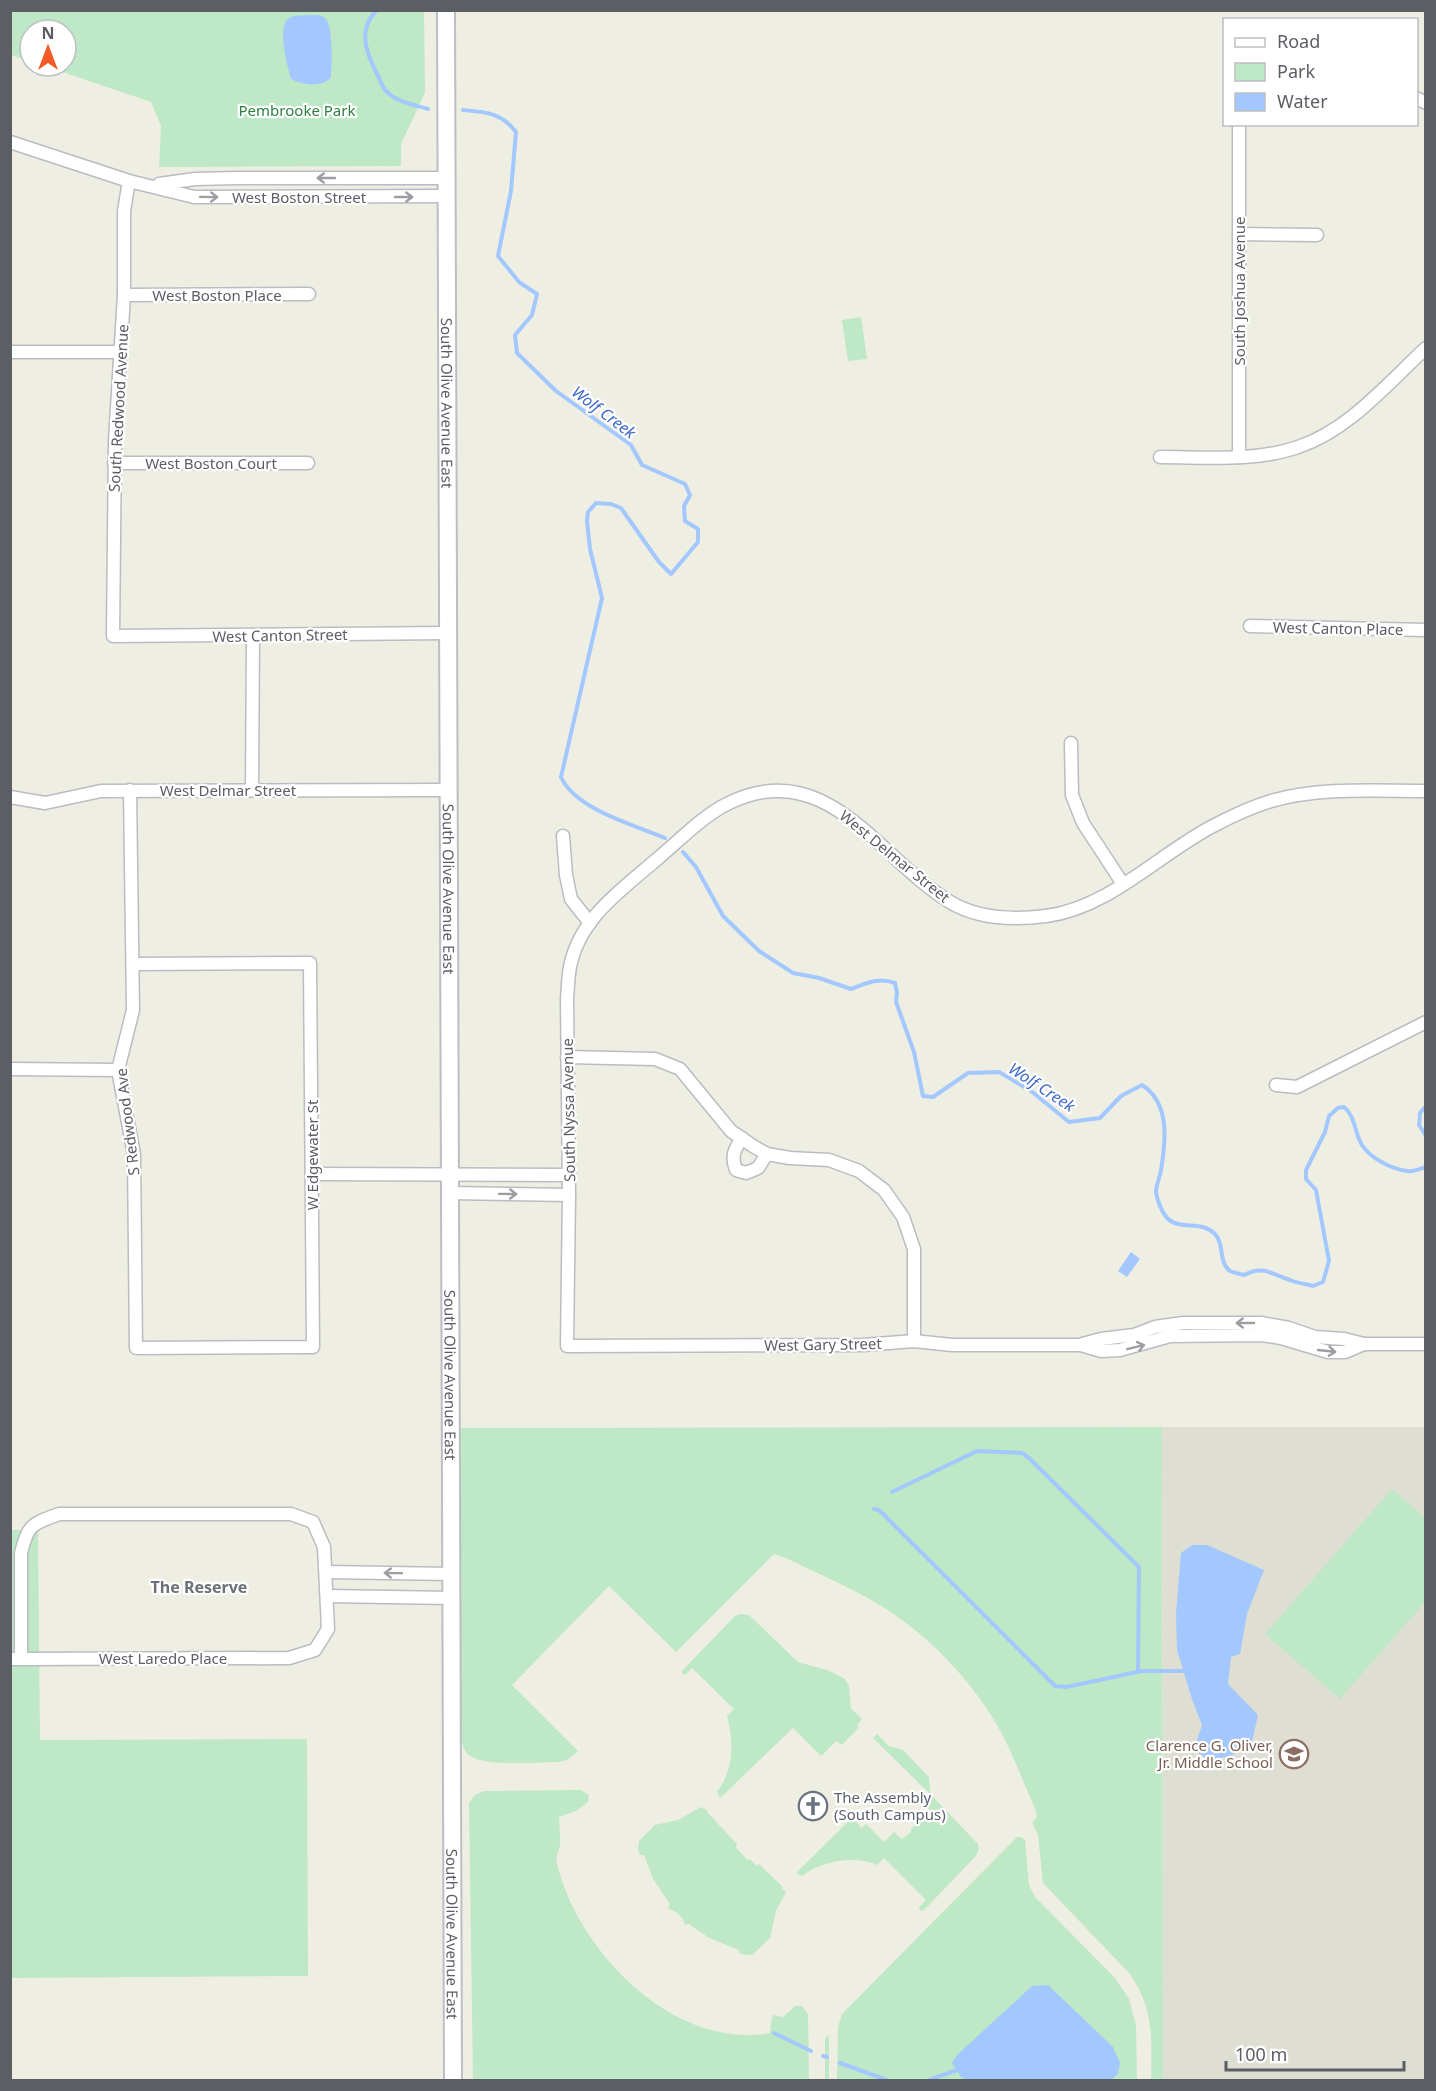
<svg xmlns="http://www.w3.org/2000/svg" width="1436" height="2091" font-family="'Noto Sans',sans-serif">
  <rect width="100%" height="100%" fill="#efeee3"/>
  <polygon fill="#dfded2" points="1162,1427 1425,1427 1425,2080 1163,2080"/>
  <g fill="#bee8c6">
    <polygon points="10,11 424,11 425,93 401,144 401,166 159,167 161,126 151,102 45,66 66,66 66,30 30,30 30,61 11,55"/>
    <polygon points="861,317 867,359 848,361 842,320"/>
    <path d="M 1162,1427 L 1163,2080 L 1151,2080 C 1152,2040 1154,2009 1130,1974 L 1043,1883 L 1038,1835 L 1032,1822 L 1037,1817 L 1035,1808 C 1022,1780 1012,1751 997,1725 C 969,1677 926,1633 878,1604 C 850,1587 818,1574 788,1559 L 774,1554 L 676,1652 L 609,1586 L 512,1685 L 578,1751 L 567,1760 L 558,1762 C 539,1762 476,1768 466,1752 C 459,1742 460,1723 457,1711 L 456,1428 Z"/>
    <polygon points="1392,1489 1425,1518 1425,1602 1340,1699 1265,1634"/>
    <polygon points="10,1530 38,1530 40,1740 307,1739 308,1976 11,1978"/>
    <path d="M 741,1614 L 749,1615 L 798,1662 L 830,1671 L 845,1679 L 849,1686 L 851,1708 L 862,1719 L 857,1725 L 859,1727 L 842,1745 L 836,1741 L 821,1756 L 793,1728 L 720,1798 L 717,1792 C 734,1770 734,1742 727,1716 L 734,1709 L 692,1668 L 685,1675 L 681,1672 L 735,1616 Z"/>
    <path d="M 877,1734 L 889,1746 L 903,1750 L 929,1777 L 930,1792 L 936,1800 L 978,1844 L 979,1849 L 976,1856 L 923,1911 L 920,1910 L 919,1907 L 926,1900 L 884,1858 L 877,1865 C 855,1855 821,1861 802,1876 L 796,1873 L 852,1818 L 862,1828 L 866,1824 L 884,1842 L 894,1832 L 902,1839 L 911,1832 L 911,1829 L 920,1820 L 922,1820 L 921,1818 L 930,1810 L 922,1803 L 930,1794 L 873,1738 Z"/>
    <path d="M 581,1790 L 589,1795 L 588,1802 L 576,1811 L 559,1817 C 559,1826 561,1836 560,1845 C 558,1857 554,1855 559,1871 C 583,1956 676,2050 770,2033 L 771,2022 L 773,2015 L 783,2017 L 795,2006 L 802,2006 L 808,2014 L 809,2080 L 473,2080 L 469,1803 L 475,1795 L 484,1791 Z"/>
    <path d="M 701,1807 L 708,1811 L 707,1812 L 737,1844 L 736,1848 L 748,1860 L 750,1859 L 757,1866 L 759,1864 L 783,1887 L 782,1889 L 786,1892 L 776,1911 L 770,1938 L 752,1955 L 740,1954 L 739,1950 L 709,1938 L 689,1924 L 685,1925 C 683,1916 676,1912 668,1908 L 670,1904 L 653,1879 L 644,1855 L 640,1855 L 638,1849 L 639,1841 L 655,1825 L 678,1820 Z"/>
    <polygon points="1017,1837 1021,1837 1025,1840 1029,1885 1035,1897 1115,1978 1129,1999 1136,2025 1137,2080 837,2080 838,2027 842,2014"/>
    <polygon points="828,2035 829,2037 829,2080 825,2080 825,2039"/>
  </g>
  <g fill="#a3c7ff">
    <path d="M 317,15 C 321,16 323,16 326,19 C 333,28 332,65 331,77 C 323,88 302,85 291,79 C 288,67 276,27 289,18 C 295,14 309,16 317,15 Z"/>
    <polygon points="1131,1252 1140,1259 1127,1277 1118,1271"/>
    <polygon points="1192,1545 1207,1545 1264,1570 1247,1614 1240,1654 1231,1657 1228,1684 1258,1715 1252,1742 1235,1754 1210,1761 1194,1750 1202,1725 1192,1699 1177,1650 1176,1613 1181,1553"/>
    <polygon points="1048,1985 1113,2047 1120,2063 1118,2074 1111,2080 968,2080 961,2077 952,2063 957,2055 1032,1986"/>
  </g>
  <g fill="none" stroke-linecap="round" stroke-linejoin="round">
    <g stroke="#a3c7ff" stroke-width="4">
      <path d="M 377,10 C 357,30 366,52 377,74 C 380,79 382,87 386,91 C 396,102 415,105 428,109"/>
      <path d="M 463,110 C 486,112 502,113 516,132 L 511,191 L 498,256 L 519,282 L 537,294 L 532,315 L 515,335 L 517,353 L 556,391 L 631,445 L 642,465 L 685,484 L 690,495 L 684,506 L 685,521 L 698,529 L 698,542 L 671,574 L 659,562 L 621,508 L 611,504 L 596,503 L 588,512 L 587,521 L 590,549 L 602,598 L 561,777 C 575,809 634,825 665,838"/>
      <path d="M 683,852 L 696,867 L 723,916 L 759,951 L 793,973 L 819,978 L 851,989 C 867,983 878,977 895,983 L 897,993 L 896,1002 L 914,1052 L 923,1096 L 933,1097 L 968,1073 L 999,1072 L 1031,1091 L 1069,1122 L 1100,1118 L 1121,1096 L 1142,1085 C 1170,1103 1166,1140 1161,1170 C 1160,1177 1156,1185 1156,1192 C 1157,1201 1162,1212 1167,1218 C 1180,1231 1200,1220 1214,1233 C 1225,1243 1218,1263 1230,1271 C 1234,1273 1240,1274 1244,1275 C 1264,1265 1271,1274 1290,1280 C 1297,1283 1306,1284 1313,1286 L 1323,1282 L 1329,1261 L 1316,1190 L 1306,1179 L 1306,1170 L 1325,1132 L 1329,1116 L 1338,1108 L 1344,1107 C 1356,1117 1354,1132 1362,1145 C 1371,1159 1392,1169 1407,1171 C 1414,1172 1420,1169 1426,1167"/>
      <polyline points="1426,1106 1420,1113 1419,1125 1426,1136"/>
      <polyline points="892,1492 977,1451 1022,1453 1029,1458 1139,1567 1138,1672"/>
      <polyline points="874,1509 879,1510 1055,1686 1066,1687 1142,1671 1184,1671"/>
      <polyline points="774,2033 811,2051"/>
      <polyline points="823,2056 827,2057"/>
      <polyline points="840,2063 887,2080"/>
      <polyline points="929,2080 957,2070"/>
    </g>
    <g stroke="#bbbcc3" stroke-width="15">
      <g id="street">
        <polyline points="1416,98 1426,103"/>
        <polyline points="10,142 129,181 194,197 447,196"/>
        <polyline points="129,181 124,211 124,295 115,440 113,636 448,633"/>
        <polyline points="159,184 195,179 239,178 447,178"/>
        <polyline points="1239,234 1317,235"/>
        <polyline points="124,295 309,294"/>
        <polyline points="10,352 121,352"/>
        <path d="M 1160,457 C 1205,457 1255,462 1298,447 C 1349,430 1387,384 1426,348"/>
        <polyline points="1239,457 1239,124"/>
        <polyline points="114,463 308,463"/>
        <polyline points="1250,626 1426,630"/>
        <polyline points="1071,743 1072,795 1083,823 1123,884"/>
        <polyline points="130,790 133,1010 118,1070 134,1154 136,1348 313,1347 310,963 133,964"/>
        <polyline points="252,790 253,635"/>
        <path d="M 1426,791 C 1374,791 1321,787 1271,801 C 1251,807 1232,816 1213,826 C 1159,854 1109,908 1046,916 C 1014,920 978,919 950,902 C 880,860 827,755 729,803 C 702,816 679,841 656,860 C 621,890 579,919 570,967 C 568,977 568,988 567,998 L 569,1195 L 567,1346 L 863,1345 L 914,1341 L 952,1345 L 1079,1345 L 1101,1339 L 1134,1335 L 1155,1327 L 1183,1323 L 1261,1323 L 1289,1328 L 1315,1337 L 1344,1339 L 1364,1344 L 1426,1344"/>
        <polyline points="10,797 45,803 101,791 448,790"/>
        <polyline points="563,836 566,875 571,899 590,923"/>
        <polyline points="567,1057 655,1059 680,1069 731,1131 753,1146 767,1154 790,1158 829,1160 859,1171 884,1190 903,1217 914,1249 914,1341"/>
        <polyline points="10,1069 118,1070"/>
        <polyline points="1276,1085 1297,1087 1426,1022"/>
        <path d="M 742,1138 C 734,1150 731,1156 736,1170 L 746,1173 L 758,1168 L 767,1154"/>
        <polyline points="312,1174 569,1175"/>
        <polyline points="450,1193 569,1195"/>
        <polyline points="1081,1345 1101,1351 1120,1350 1170,1336 1262,1335 1281,1338 1328,1352 1345,1352 1364,1344"/>
        <polyline points="326,1572 452,1574"/>
        <polyline points="327,1596 452,1598"/>
        <path d="M 10,1659 L 21,1659 L 289,1658 L 315,1650 L 328,1629 L 324,1547 L 313,1522 L 291,1514 L 59,1514 C 32,1524 28,1524 21,1553 L 21,1659"/>
      </g>
    </g>
    <g stroke="#bcbec5" stroke-width="20">
      <g id="secondary">
        <path id="s1" d="M 446,10 L 453,2080"/>
      </g>
    </g>
    <use href="#street" stroke="#fff" stroke-width="12"/>
    <use href="#secondary" stroke="#fff" stroke-width="16"/>
  </g>
  <defs><path id="oneway-shaft" d="M-6 0H5M1.5-3L5.5 0L1.5 3" fill="none" stroke-width="1.6" stroke-linecap="round" stroke-linejoin="round" transform="scale(1.5)"/></defs>
  <g stroke="#9d9ea3">
    <use href="#oneway-shaft" transform="translate(326 178) rotate(-180)"/>
    <use href="#oneway-shaft" transform="translate(209 197) rotate(1)"/>
    <use href="#oneway-shaft" transform="translate(404 197)"/>
    <use href="#oneway-shaft" transform="translate(508 1194) rotate(1)"/>
    <use href="#oneway-shaft" transform="translate(1245 1323) rotate(180)"/>
    <use href="#oneway-shaft" transform="translate(1136 1347) rotate(-14)"/>
    <use href="#oneway-shaft" transform="translate(1327 1351) rotate(6)"/>
    <use href="#oneway-shaft" transform="translate(393 1573) rotate(-179)"/>
  </g>
  <defs>
    <g id="school-ring" transform="scale(1.5)"><circle r="9.5" fill="#fff" stroke="#8d6e63" stroke-width="1.5"/><path d="M0-5L7-2L0 1L-7-2ZM-4 1L0 2.5L4 1V4Q0 6-4 4Z" fill="#8d6e63"/></g>
    <g id="church-ring" transform="scale(1.5)"><circle r="9.5" fill="#fff" stroke="#6b7280" stroke-width="1.5"/><path d="M-1.2-6h2.4v3.5h3.3v2.4h-3.3V6h-2.4V-.1h-3.3v-2.4h3.3Z" fill="#6b7280"/></g>
  </defs>
  <g fill-rule="evenodd">
    <use href="#school-ring" x="1294" y="1754"/>
    <use href="#church-ring" x="813" y="1806"/>
  </g>
  <g text-anchor="middle" dominant-baseline="central" stroke-width="4.5" stroke-linejoin="round" paint-order="stroke">
    <g font-size="15" fill="#2f8142" stroke="#fff">
      <text x="297" y="110">Pembrooke Park</text>
    </g>
    <g font-size="15" fill="#5b5e65" stroke="#fff">
      <text x="299" y="197">West Boston Street</text>
      <text transform="translate(1239 291) rotate(-90)">South Joshua Avenue</text>
      <text x="217" y="295">West Boston Place</text>
      <text stroke="none"><textPath href="#s1" startOffset="393">South Olive Avenue East</textPath></text>
      <text transform="translate(118 408) rotate(-87)">South Redwood Avenue</text>
      <text x="211" y="463">West Boston Court</text>
      <text transform="translate(1338 628) rotate(1)">West Canton Place</text>
      <text transform="translate(280 635) rotate(-1)">West Canton Street</text>
      <text x="228" y="790">West Delmar Street</text>
      <text transform="translate(895 856) rotate(39)">West Delmar Street</text>
      <text stroke="none"><textPath href="#s1" startOffset="879">South Olive Avenue East</textPath></text>
      <text transform="translate(568 1110) rotate(-91)">South Nyssa Avenue</text>
      <text transform="translate(127 1122) rotate(-97)">S Redwood Ave</text>
      <text transform="translate(312 1155) rotate(-90)">W Edgewater St</text>
      <text transform="translate(823 1344) rotate(-1)">West Gary Street</text>
      <text stroke="none"><textPath href="#s1" startOffset="1365">South Olive Avenue East</textPath></text>
      <text x="163" y="1658">West Laredo Place</text>
      <text stroke="none"><textPath href="#s1" startOffset="1924">South Olive Avenue East</textPath></text>
    </g>
    <g font-size="15" fill="#785e54" stroke="#fff" text-anchor="end">
      <text x="1273" y="1745">Clarence G. Oliver,<tspan x="1273" dy="17">Jr. Middle School</tspan></text>
    </g>
    <g font-size="15" fill="#5b616d" stroke="#fff" text-anchor="start">
      <text x="834" y="1797">The Assembly<tspan x="834" dy="17">(South Campus)</tspan></text>
    </g>
    <g font-size="16" font-style="italic" fill="#3f6ac9" stroke="#fff">
      <text transform="translate(604 412) rotate(37)">Wolf Creek</text>
      <text transform="translate(1042 1087) rotate(33)">Wolf Creek</text>
    </g>
    <g font-size="16" font-weight="bold" fill="#6c7077" stroke="#fff">
      <text x="199" y="1587">The Reserve</text>
    </g>
  </g>
  <rect width="1436" height="2091" fill="none" stroke="#5b5e65" stroke-width="24"/>
  <rect x="1223" y="18" width="195" height="108" fill="#ffffff" stroke="#bdbfc1" stroke-width="1.5"/>
  <rect x="1235" y="38" width="30" height="9" fill="#ffffff" stroke="#bdbfc1" stroke-width="1.5"/>
  <text x="1277" y="48" font-size="18" fill="#5b5e65">Road</text>
  <rect x="1235" y="63" width="30" height="18" fill="#bee8c6" stroke="#bdbfc1" stroke-width="1.5"/>
  <text x="1277" y="78" font-size="18" fill="#5b5e65">Park</text>
  <rect x="1235" y="93" width="30" height="18" fill="#a3c7ff" stroke="#bdbfc1" stroke-width="1.5"/>
  <text x="1277" y="108" font-size="18" fill="#5b5e65">Water</text>
  <g transform="translate(48 48)"><circle r="28" fill="#ffffff" stroke="#bdbfc1" stroke-width="1.5"/>
  <path d="M0-4.5L10 22L0 15L-10 22Z" fill="#f25a26"/>
  <text y="-9" font-size="16" font-weight="bold" text-anchor="middle" fill="#5b5e65">N</text>
  </g>
  <path d="M1226 2061v9h178v-9" fill="none" stroke="#5b5e65" stroke-width="3"/>
  <text x="1235" y="2061" font-size="18" fill="#5b5e65" stroke="#ffffff" stroke-width="4.5" paint-order="stroke">100 m</text>
</svg>
